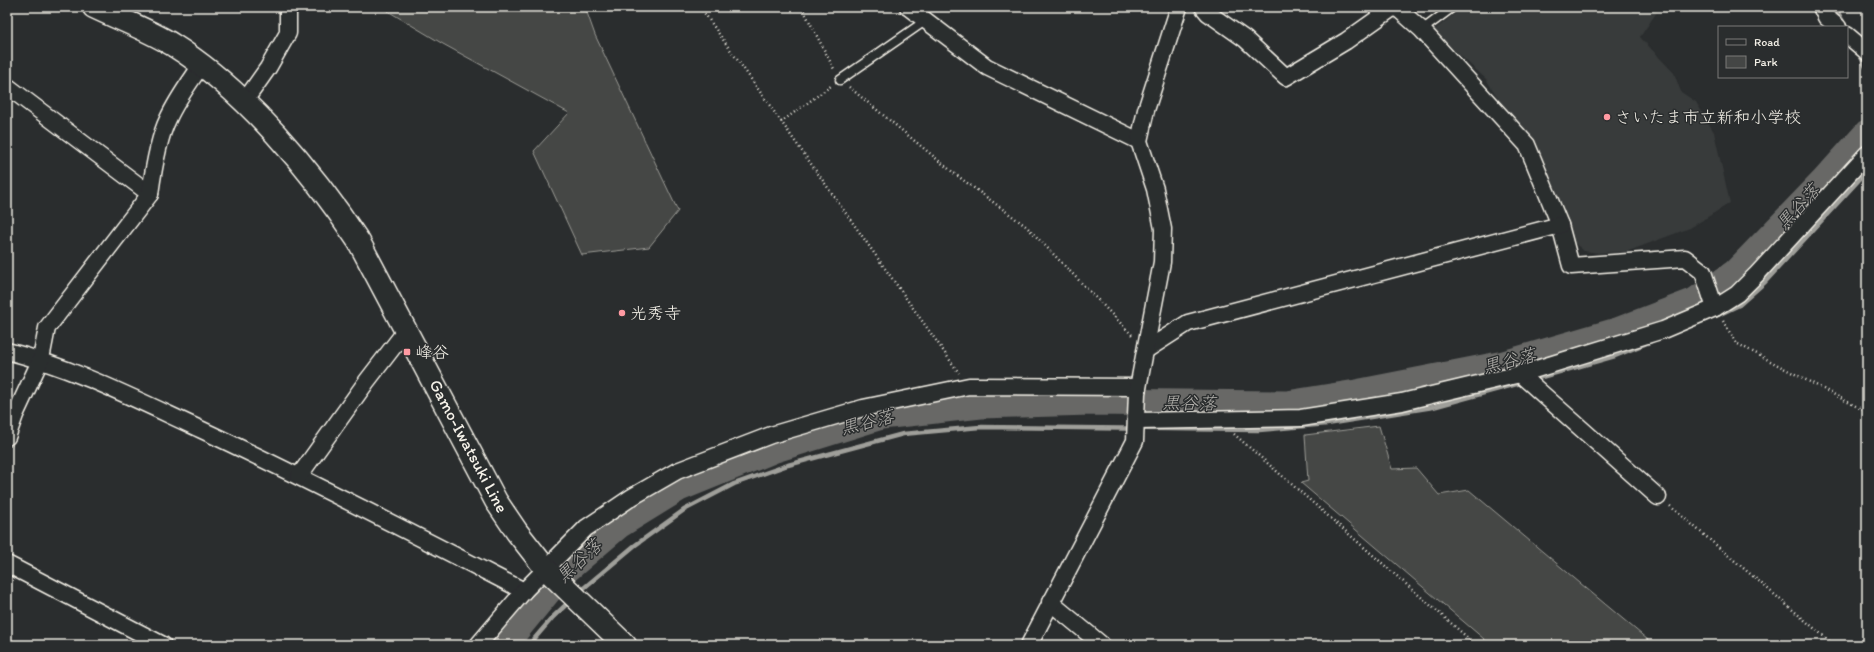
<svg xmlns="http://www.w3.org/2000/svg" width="1874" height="652" font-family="Itim,'Klee One',sans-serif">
  <rect width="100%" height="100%" fill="#2a2d2e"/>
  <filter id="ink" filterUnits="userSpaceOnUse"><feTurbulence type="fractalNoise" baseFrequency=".025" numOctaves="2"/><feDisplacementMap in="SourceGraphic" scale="8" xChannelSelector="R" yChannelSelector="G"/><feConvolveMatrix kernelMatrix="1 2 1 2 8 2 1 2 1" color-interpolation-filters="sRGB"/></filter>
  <g filter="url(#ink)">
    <polygon fill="#373a3a" points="1463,7 1649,7 1657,12 1640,37 1674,73 1681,92 1696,102 1714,132 1730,203 1690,228 1626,252 1598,253 1584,251 1573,242 1545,175 1486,79 1433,31"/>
    <g fill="#444645" stroke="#9c9c96">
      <polygon points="381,7 585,7 595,35 678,211 649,247 582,255 534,151 569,113 443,44"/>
      <polygon points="1379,426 1392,469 1416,468 1439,495 1469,490 1654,645 1491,645 1301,483 1308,481 1305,435"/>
    </g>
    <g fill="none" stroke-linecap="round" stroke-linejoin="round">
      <g stroke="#9f9f9a" stroke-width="4.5">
        <polyline points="1835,7 1846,27"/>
        <polyline points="1859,53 1867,69"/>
        <polyline points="1716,316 1739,305 1765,282 1867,171"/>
        <polyline points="1531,380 1615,356 1652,341"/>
        <polyline points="579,592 634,546 684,510 734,484 788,465 903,434 980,427 1259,430 1327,424 1433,407 1524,382"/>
        <polyline points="529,645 553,617 571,600"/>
      </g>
      <polyline stroke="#676866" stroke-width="27" points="504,645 564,572 619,525 679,488 775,449 881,416 981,405 1091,402 1287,404 1356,393 1504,364 1617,331 1695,301 1736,272 1823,182 1867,133"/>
      <g stroke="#f4f1e8" stroke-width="11">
        <g id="service">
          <polyline points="1422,30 1453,7"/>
          <polyline points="840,80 925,21"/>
        </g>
      </g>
      <g stroke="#f4f1e8" stroke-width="19">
        <g id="minor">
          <polyline points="908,7 987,67 1139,141"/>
          <polyline points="1203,7 1208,13 1245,39 1286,77 1346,41 1394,7"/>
          <polyline points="1396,7 1422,30 1527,145 1560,225 1571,266 1685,258 1703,272 1715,308"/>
          <polyline points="1821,7 1826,17 1838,27"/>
          <polyline points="1847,35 1867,52"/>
          <polyline points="7,86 150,194"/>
          <polyline points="244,102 268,68 288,33 288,7"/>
          <polyline points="1146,350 1188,323 1560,225"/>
          <path d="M 7,351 C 75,368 139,401 202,430 C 311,481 417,536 524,591"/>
          <polyline points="1520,374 1658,497"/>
          <polyline points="1137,421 1301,418 1402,402 1520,374 1663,330 1715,308 1737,294 1757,274 1867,154"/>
          <path d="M 7,437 L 15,415 L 41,359 L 47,328 L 150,194 C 153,172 158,139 168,119 C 177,99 190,82 202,64"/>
          <polyline points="299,476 367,381 407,329"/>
          <polyline points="7,564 163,645"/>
          <polyline points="1050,602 1102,645"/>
          <polyline points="478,645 524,591 586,528 632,497 677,471 771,435 863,408 969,386 1138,387"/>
          <polyline points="1029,645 1135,441 1137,393 1162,262 1163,229 1155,189 1139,141 1146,110 1179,7"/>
        </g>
      </g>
      <g stroke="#f4f1e8" stroke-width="25">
        <path id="secondary" d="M 94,7 C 119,19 149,30 173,45 C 245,90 313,172 359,242 L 496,501 L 517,532 L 546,569 L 625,645"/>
      </g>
      <g stroke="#f4f1e8" stroke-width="2.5" stroke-dasharray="1 3" stroke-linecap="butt">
        <polyline points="700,7 959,373"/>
        <polyline points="802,7 835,71"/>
        <polyline points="849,87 955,174 1027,227 1133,336"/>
        <polyline points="781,122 831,86"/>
        <polyline points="1723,321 1736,343 1867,412"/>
        <polyline points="1234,434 1476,645"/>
        <polyline points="1670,506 1834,645"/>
      </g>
      <use href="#service" stroke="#2a2d2e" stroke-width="8"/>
      <use href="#minor" stroke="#2a2d2e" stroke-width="16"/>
      <use href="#secondary" stroke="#2a2d2e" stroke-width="22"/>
    </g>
  </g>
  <g fill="#ff9aa2" stroke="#2a2d2e" stroke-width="1.5">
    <circle cx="1607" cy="117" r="4"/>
    <circle cx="622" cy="313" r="4"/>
    <rect x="403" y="348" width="8" height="8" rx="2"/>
  </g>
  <g text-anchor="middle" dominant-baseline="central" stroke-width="3" stroke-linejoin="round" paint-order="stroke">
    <g font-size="17" fill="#f4f1e8" stroke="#2a2d2e" text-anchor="start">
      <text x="1615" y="117">さいたま市立新和小学校</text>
      <text x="630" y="313">光秀寺</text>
      <text x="415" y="352">峰谷</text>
    </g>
    <g font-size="17" fill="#f4f1e8" stroke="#2a2d2e">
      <text transform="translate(469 446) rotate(62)">Gamo-Iwatsuki Line</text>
    </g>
    <g font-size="18" font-style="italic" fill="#b5b3ae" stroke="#2a2d2e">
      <text transform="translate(1798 207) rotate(-47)">黒谷落</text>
      <text transform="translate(1509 361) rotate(-14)">黒谷落</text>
      <text transform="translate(1189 403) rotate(1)">黒谷落</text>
      <text transform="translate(867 422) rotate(-14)">黒谷落</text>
      <text transform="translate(579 561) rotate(-43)">黒谷落</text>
    </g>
  </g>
  <rect width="1874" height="652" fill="none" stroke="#2a2d2e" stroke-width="24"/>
  <rect x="12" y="12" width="1850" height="628" fill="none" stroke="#f4f1e8" stroke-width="1.5" filter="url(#ink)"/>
  <rect x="1718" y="26" width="130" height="52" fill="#2a2d2e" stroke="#7b7b78"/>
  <rect x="1726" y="39" width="20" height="6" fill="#2a2d2e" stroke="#7b7b78"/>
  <text x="1754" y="46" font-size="12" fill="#f4f1e8">Road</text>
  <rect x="1726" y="56" width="20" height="12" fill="#444645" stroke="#7b7b78"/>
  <text x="1754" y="66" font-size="12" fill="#f4f1e8">Park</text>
</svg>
